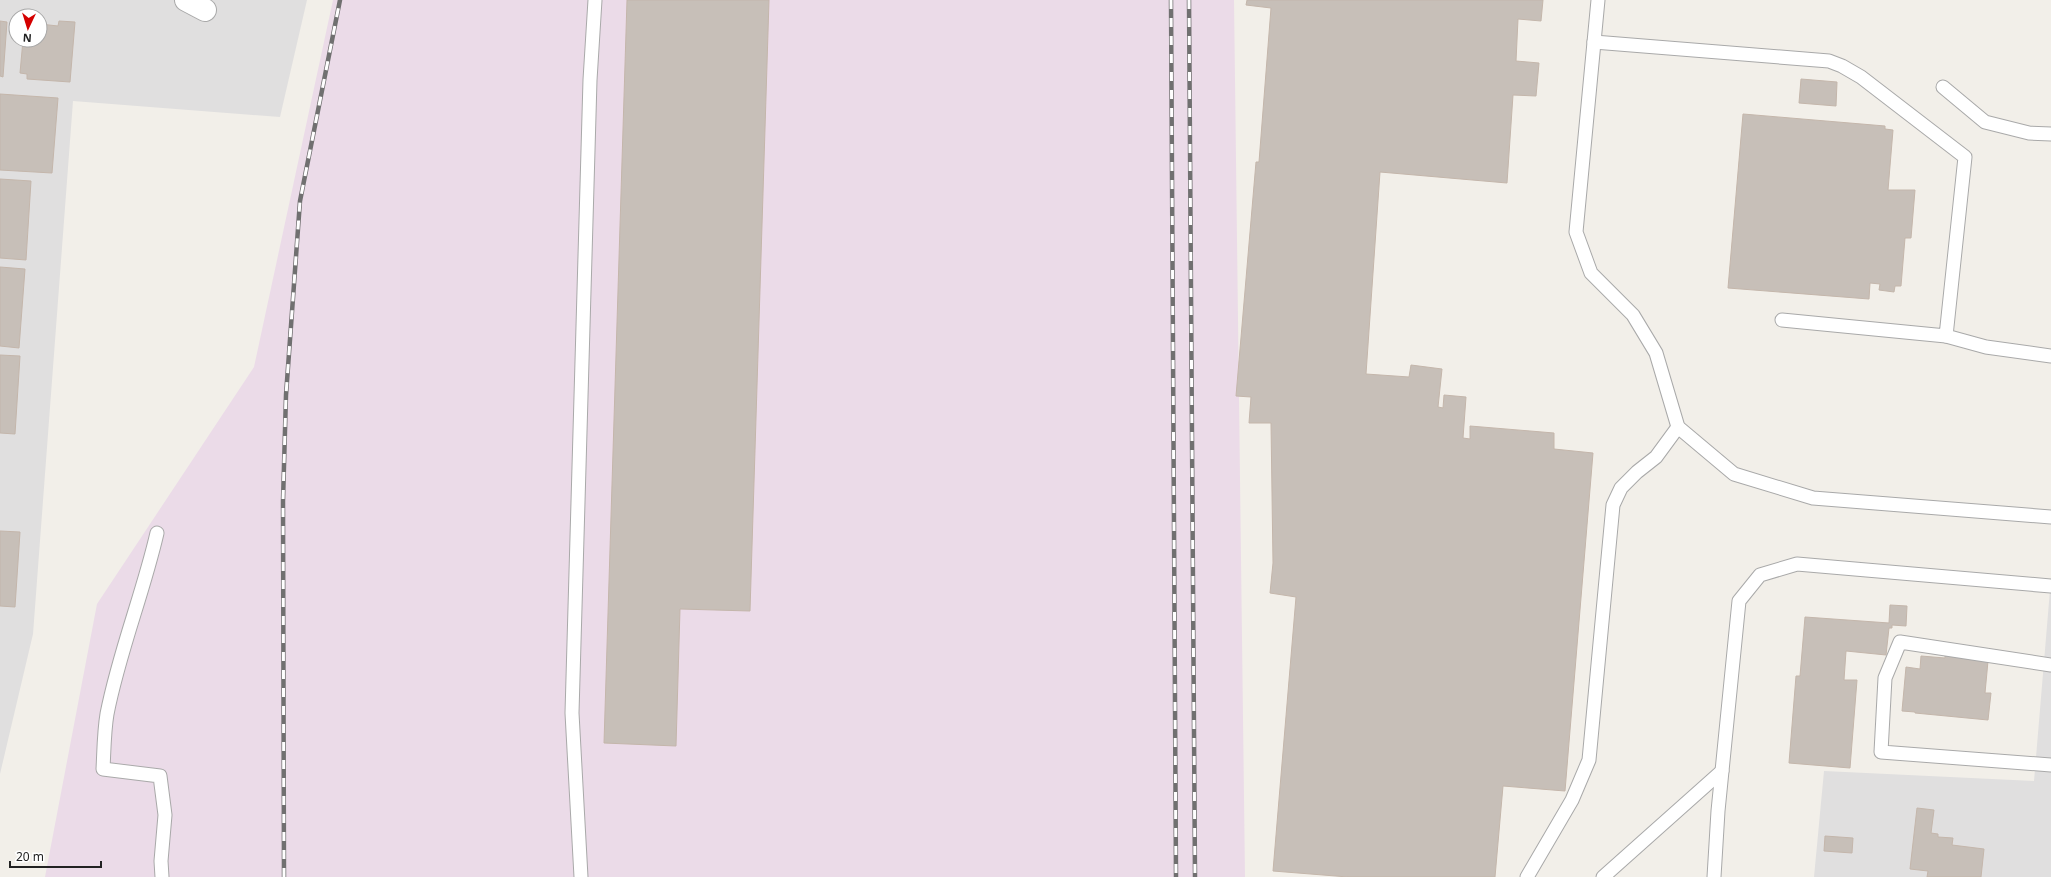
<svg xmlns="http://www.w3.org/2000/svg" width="2051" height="877" font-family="'Noto Sans',sans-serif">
  <rect width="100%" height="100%" fill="#f2efe9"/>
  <g fill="#e0dfdf" fill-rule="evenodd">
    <path d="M 0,0 L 307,0 L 280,117 L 73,101 L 33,634 L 0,774 ZM 16,16 L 40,16 L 40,40 L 16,40 Z"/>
    <polygon points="2051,578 2051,877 1814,877 1824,771 2034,781"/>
  </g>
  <polygon fill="#ebdbe8" points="333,0 1234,0 1245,877 45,877 97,604 254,367"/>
  <g fill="#c7bfb8" stroke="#c4b6ab">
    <polygon points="627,0 769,0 750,611 680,609 676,746 604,743"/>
    <polygon points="1247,0 1543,0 1541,21 1518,19 1516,61 1539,63 1536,96 1513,95 1507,183 1380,172 1366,374 1409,377 1411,365 1442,369 1438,407 1443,408 1444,395 1466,397 1463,438 1470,439 1470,426 1554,433 1554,449 1593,453 1565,791 1503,786 1495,877 1348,877 1273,871 1296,597 1270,593 1273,563 1271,423 1249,423 1251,397 1236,396 1256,162 1259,162 1271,8 1246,5"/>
    <polygon points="0,21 7,22 3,77 0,76"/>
    <polygon points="59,21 75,22 70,82 27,79 27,74 20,73 23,40 40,40 40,24 58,26"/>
    <polygon points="1801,79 1837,82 1836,106 1799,103"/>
    <polygon points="0,94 58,98 52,173 0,170"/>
    <polygon points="1743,114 1885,126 1885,129 1893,130 1888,190 1915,190 1911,238 1905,238 1901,286 1895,286 1894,292 1879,290 1880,284 1870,283 1869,299 1728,288"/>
    <polygon points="0,179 31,181 26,260 0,258"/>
    <polygon points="0,267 25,269 19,348 0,346"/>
    <polygon points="0,355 20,356 15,434 0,433"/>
    <polygon points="0,531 20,532 15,607 0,606"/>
    <polygon points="1890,605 1907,606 1906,626 1892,625 1892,628 1889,628 1886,655 1846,651 1844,680 1857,680 1850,768 1789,763 1796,676 1800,676 1805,617 1889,623"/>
    <polygon points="1945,653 1967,655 1966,659 1988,661 1985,693 1991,693 1988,720 1915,713 1915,712 1902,711 1906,667 1920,669 1921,656 1945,658"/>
    <polygon points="1917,808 1934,810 1931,833 1938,834 1938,837 1953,838 1952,845 1984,849 1981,877 1927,877 1928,871 1910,869"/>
    <polygon points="1825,836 1853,838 1852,853 1824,851"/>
  </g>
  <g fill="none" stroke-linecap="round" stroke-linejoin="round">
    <g stroke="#a9a9a9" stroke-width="15">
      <g id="lane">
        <polyline points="1598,0 1576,232 1591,273 1633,315 1656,353 1678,427 1734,474 1813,498 2051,517"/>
        <polyline points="1594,42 1829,61 1842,66 1861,77 1965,157 1946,336 1782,320"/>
        <polyline points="1943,87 1985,122 2029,133 2051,134"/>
        <polyline points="1946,336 1986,347 2051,356"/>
        <path d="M 157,533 C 143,594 119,652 107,714 C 104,732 104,751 103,769 L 160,776 L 165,815 L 161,861 L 162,877"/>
        <polyline points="2051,665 1900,642 1885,678 1881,752 2051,765"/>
        <polyline points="581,877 572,713 590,80 595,0"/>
        <polyline points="1527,877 1572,800 1589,760 1613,505 1621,488 1637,472 1656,457 1678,427"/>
        <polyline points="1603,877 1722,771"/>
        <polyline points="1714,877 1718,811 1739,601 1760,575 1797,564 2051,586"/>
      </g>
    </g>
    <g stroke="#a9a9a9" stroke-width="24">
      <polyline id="street" points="186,0 205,10"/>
    </g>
    <use href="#lane" stroke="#fff" stroke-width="13"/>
    <use href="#street" stroke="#fff" stroke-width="22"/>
    <g stroke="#707070" stroke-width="4.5">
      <g id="rail">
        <polyline points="1171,0 1176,877"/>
        <polyline points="1189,0 1195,877"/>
        <polyline points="284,877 283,501 286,395 300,201 340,0"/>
      </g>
    </g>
    <use href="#rail" stroke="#fff" stroke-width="3" stroke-dasharray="9" stroke-linecap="butt"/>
  </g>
  <g transform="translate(28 28) rotate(184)"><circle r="19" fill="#ffffff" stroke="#a7a7a7"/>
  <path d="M0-3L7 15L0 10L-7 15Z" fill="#d40000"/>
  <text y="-6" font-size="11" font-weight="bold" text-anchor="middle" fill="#222222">N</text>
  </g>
  <path d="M10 861v6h91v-6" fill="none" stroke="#222222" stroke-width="2"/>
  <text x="16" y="861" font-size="12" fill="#222222" stroke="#ffffff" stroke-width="3" paint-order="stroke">20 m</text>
</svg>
